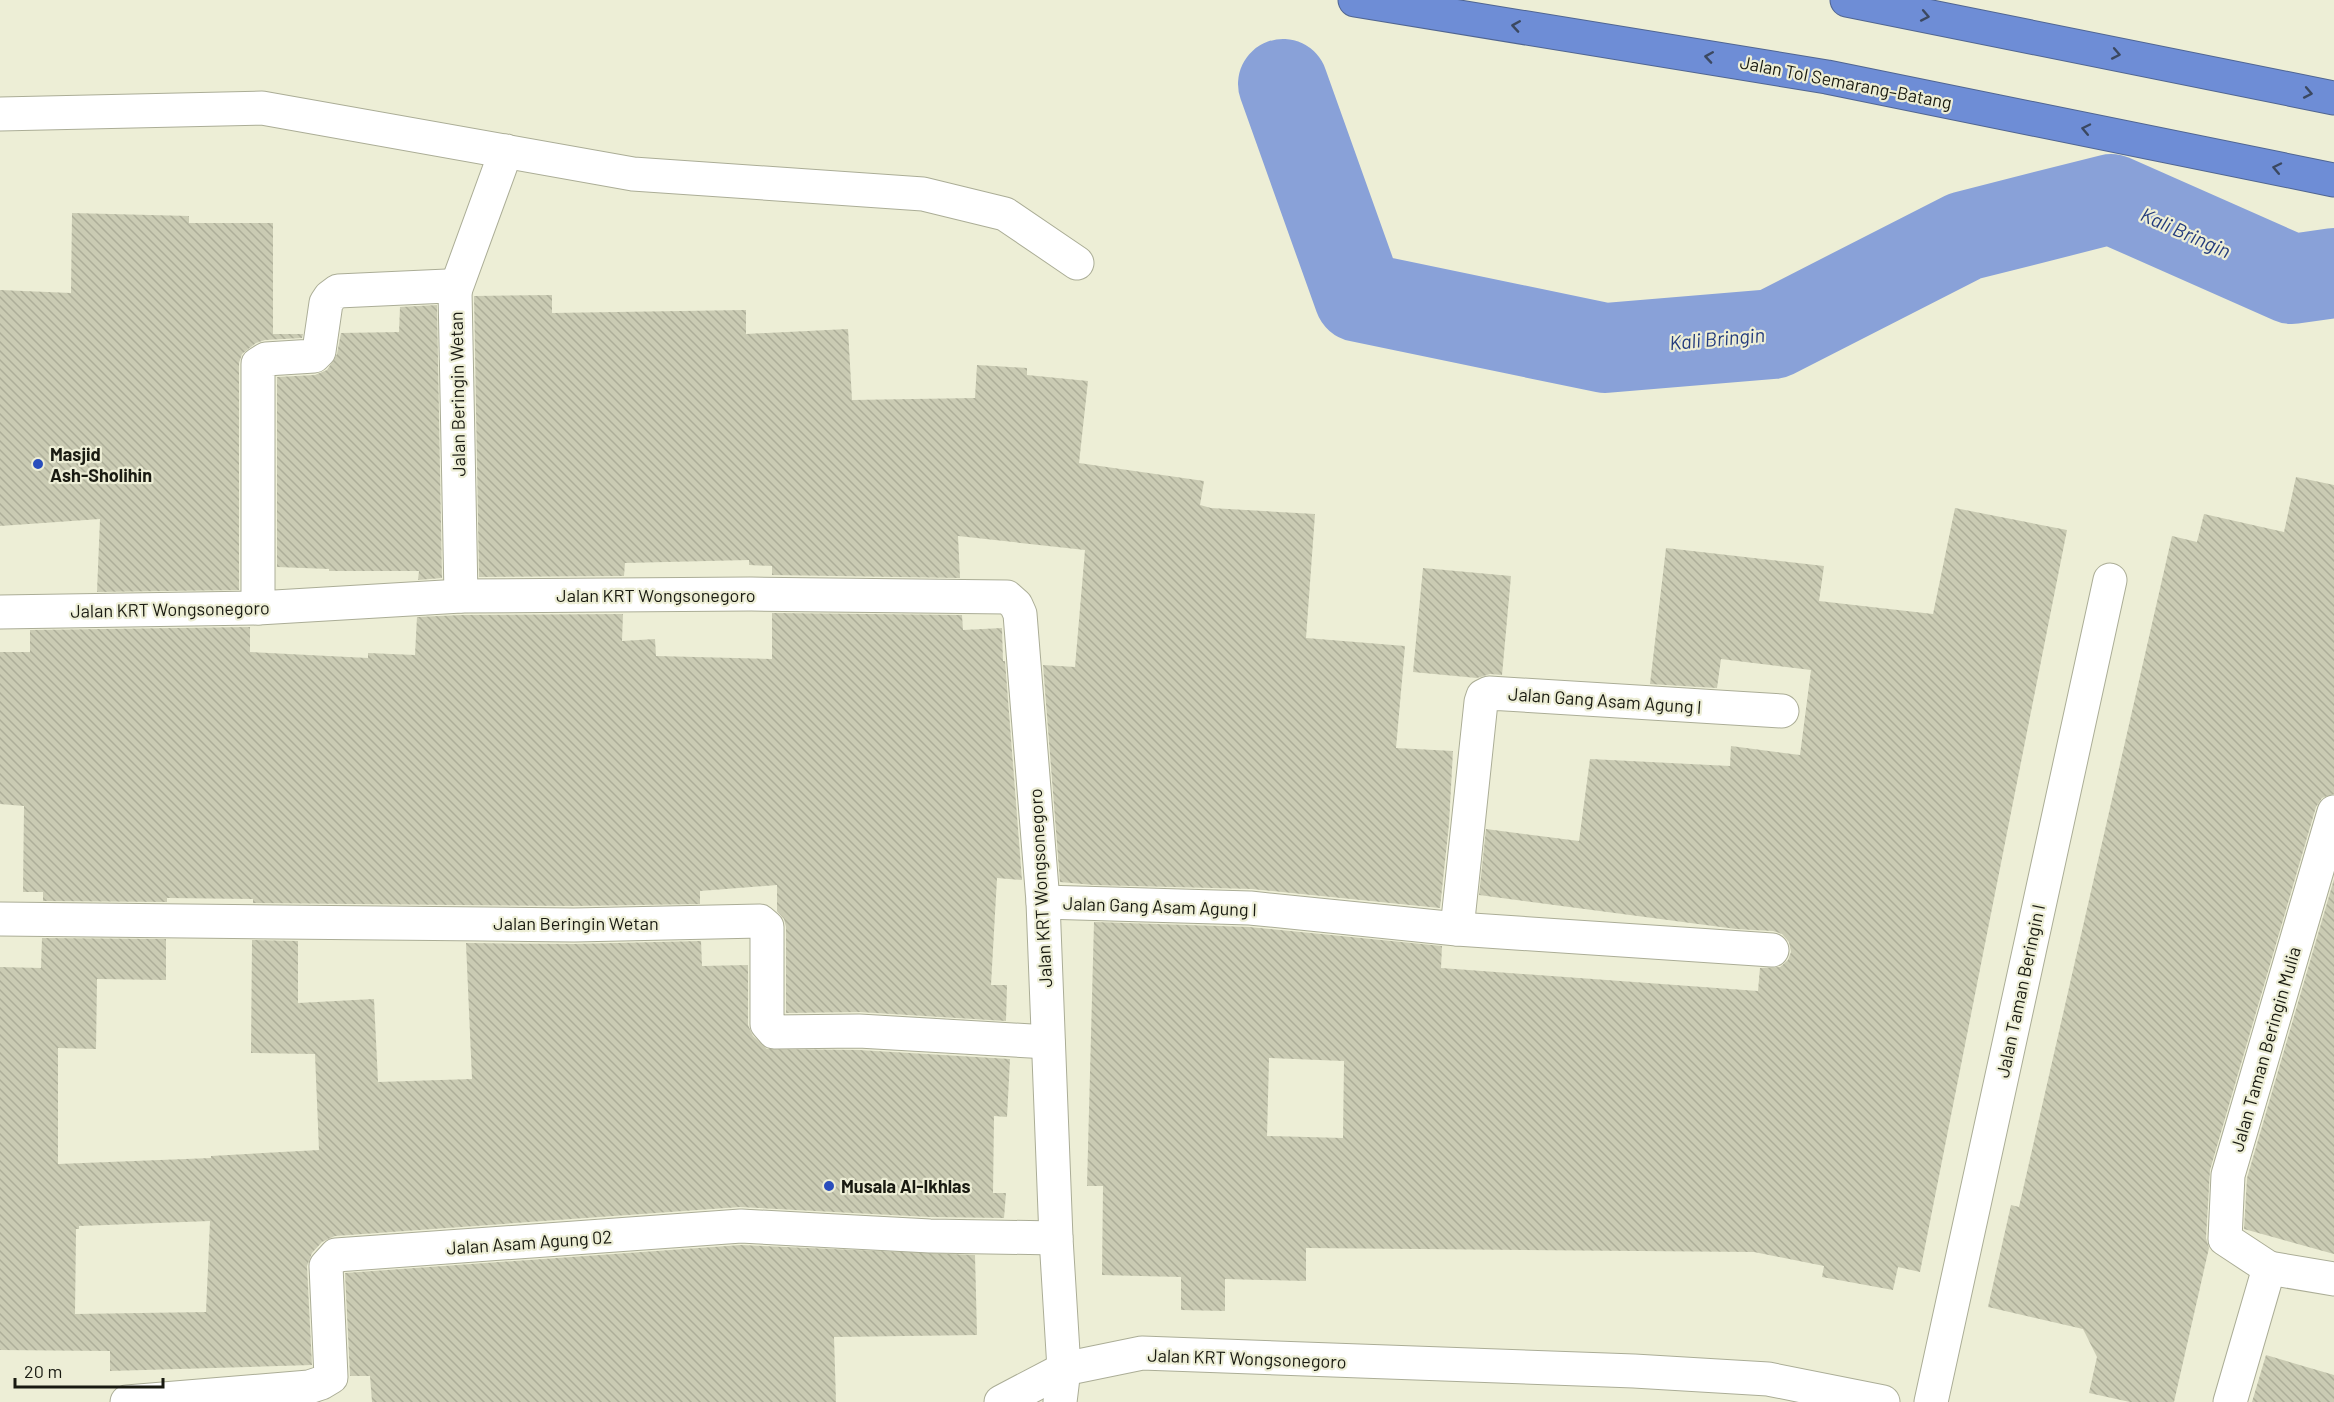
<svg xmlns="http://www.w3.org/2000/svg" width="2334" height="1402" font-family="Barlow,sans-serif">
  <defs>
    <pattern id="building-back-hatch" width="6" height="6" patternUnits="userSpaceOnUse" patternTransform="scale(1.5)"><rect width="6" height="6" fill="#cacbb3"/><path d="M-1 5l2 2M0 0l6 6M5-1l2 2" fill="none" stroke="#adae99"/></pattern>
  </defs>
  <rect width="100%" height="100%" fill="#edeed6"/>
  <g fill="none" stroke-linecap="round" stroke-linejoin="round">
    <polyline stroke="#89a1d8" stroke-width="90" points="1283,84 1359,297 1605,348 1773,334 1965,236 2111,199 2292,279 2334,273"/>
  </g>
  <g fill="url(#building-back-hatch)" fill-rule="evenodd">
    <polygon points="72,213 189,216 189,223 273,223 273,334 303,334 302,338 265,340 256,343 242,354 239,363 239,590 97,592 100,519 0,526 0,290 71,293"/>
    <polygon points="552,295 552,313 746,310 746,334 848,329 852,400 975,398 977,365 1027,368 1027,375 1088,381 1079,463 1204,481 1200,505 1211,508 1315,514 1306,638 1405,646 1396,748 1453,751 1449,824 1440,908 1252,889 1094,885 1060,882 1043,665 1075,667 1085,550 958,536 960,578 772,575 772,566 749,565 749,560 625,563 624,576 479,577 474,296"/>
    <polygon points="437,305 442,578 418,580 419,571 329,571 329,569 277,567 277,377 315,375 327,370 337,354 341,333 399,332 400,307"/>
    <polygon points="2296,477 2334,485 2334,794 2322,798 2316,807 2210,1170 2206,1238 2209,1248 2174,1402 2130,1402 2089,1393 2097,1357 2083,1329 1988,1307 2011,1205 2019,1207 2172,536 2197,542 2204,514 2284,532"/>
    <path d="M 1955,508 L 2067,530 L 1920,1272 L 1898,1267 L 1893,1290 L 1822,1277 L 1824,1266 L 1754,1252 L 1306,1248 L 1306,1281 L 1225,1279 L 1225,1311 L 1181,1310 L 1181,1277 L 1102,1275 L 1103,1186 L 1087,1186 L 1094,922 L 1249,927 L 1442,946 L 1441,968 L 1758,991 L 1760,968 L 1780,967 L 1788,960 L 1791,952 L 1789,942 L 1782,934 L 1773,931 L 1736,929 L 1479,895 L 1486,829 L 1579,841 L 1590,759 L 1730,766 L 1731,746 L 1800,755 L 1811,670 L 1721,659 L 1717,688 L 1650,684 L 1666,548 L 1824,566 L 1819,601 L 1933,614 ZM 1269,1058 L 1344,1061 L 1343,1138 L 1267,1136 Z"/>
    <polygon points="1423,568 1511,576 1502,675 1490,674 1477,678 1413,672"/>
    <polygon points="772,613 962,615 963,630 1002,628 1003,661 1005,661 1022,880 997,878 991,985 1007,985 1006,1021 860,1012 786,1013 786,927 784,919 777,911 777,885 700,891 700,904 574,906 253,903 253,899 167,898 167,902 43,901 43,892 23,892 24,806 0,804 0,652 30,652 30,630 250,627 250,652 368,658 368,653 415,655 417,617 462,615 623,614 622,641 655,639 656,656 772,659"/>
    <polygon points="2334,879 2334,1254 2244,1229 2247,1178"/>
    <path d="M 42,938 L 166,939 L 166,980 L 97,979 L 96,1049 L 58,1048 L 58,1164 L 211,1158 L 211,1156 L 319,1150 L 315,1054 L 251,1053 L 252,940 L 298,941 L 298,1003 L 374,999 L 378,1082 L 472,1079 L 466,943 L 574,944 L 701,941 L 702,966 L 748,965 L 748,1025 L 753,1036 L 767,1049 L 859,1050 L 1010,1059 L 1007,1117 L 994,1116 L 993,1193 L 1006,1193 L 1004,1218 L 931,1217 L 740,1207 L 335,1236 L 322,1242 L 312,1253 L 307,1266 L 312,1365 L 110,1371 L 110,1351 L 0,1350 L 0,967 L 41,968 ZM 210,1221 L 206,1312 L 75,1314 L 76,1229 L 79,1229 L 79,1226 Z"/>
    <polygon points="741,1245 975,1255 977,1335 834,1337 836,1402 372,1402 370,1376 350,1376 345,1273"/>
    <polygon points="2266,1355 2334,1375 2334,1402 2252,1402"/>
  </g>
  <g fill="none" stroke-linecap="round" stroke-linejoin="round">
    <g stroke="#abad96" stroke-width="35">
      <g id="street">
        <polyline points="0,114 262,108 633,174 923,194 1005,214 1077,263"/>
        <polyline points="455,291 506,151"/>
        <polyline points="258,608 258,364 266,359 314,356 319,351 326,303 330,297 338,291 447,286 455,291 461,596"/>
        <polyline points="0,612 258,608 461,596 751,594 1007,597 1016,605 1020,614 1043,902 1056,1238 1064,1369 1060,1402"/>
        <polyline points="1043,902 1250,908 1457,929 1772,950"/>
        <polyline points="0,919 574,925 760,921 767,927 767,1024 774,1032 859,1031 1048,1042"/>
        <polyline points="1457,929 1481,702 1483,696 1489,693 1782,711"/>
        <polyline points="2269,1268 2334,1279"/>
        <polyline points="127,1402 309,1387 321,1383 331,1377 326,1266 336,1255 741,1226 930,1236 1056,1238"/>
        <polyline points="1931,1402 2110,580"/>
        <polyline points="2230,1402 2269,1268 2225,1239 2228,1175 2334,812"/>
      </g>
    </g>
    <g stroke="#abad96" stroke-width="35">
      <polyline id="secondary" points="1001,1402 1064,1369 1142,1353 1634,1371 1768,1379 1883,1402"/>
    </g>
    <g stroke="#506591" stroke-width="35">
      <g id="highway">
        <polyline points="1355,0 1827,77 2334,180"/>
        <polyline points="1847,0 2334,98"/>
      </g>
    </g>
    <use href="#street" stroke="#fff" stroke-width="33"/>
    <use href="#secondary" stroke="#fff" stroke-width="33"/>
    <use href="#highway" stroke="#6e8dd6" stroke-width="33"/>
  </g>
  <defs><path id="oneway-chevron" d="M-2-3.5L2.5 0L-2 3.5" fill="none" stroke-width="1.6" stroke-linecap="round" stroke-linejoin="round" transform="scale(1.5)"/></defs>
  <g stroke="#3b4860">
    <use href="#oneway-chevron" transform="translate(1925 16) rotate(11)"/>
    <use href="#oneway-chevron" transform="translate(1516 26) rotate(-171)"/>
    <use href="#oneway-chevron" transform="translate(2116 54) rotate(11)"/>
    <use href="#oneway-chevron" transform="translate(1709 57) rotate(-171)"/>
    <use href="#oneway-chevron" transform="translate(2308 93) rotate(11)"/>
    <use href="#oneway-chevron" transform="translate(2086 129) rotate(-168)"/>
    <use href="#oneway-chevron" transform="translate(2277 168) rotate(-168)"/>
  </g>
  <g fill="#294dbc" stroke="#edeed6" stroke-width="2">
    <circle cx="38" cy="464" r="6"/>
    <circle cx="829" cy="1186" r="6"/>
  </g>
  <g text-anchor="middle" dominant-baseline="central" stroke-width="4.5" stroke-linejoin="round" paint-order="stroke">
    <g font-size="18" fill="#191a11" stroke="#edeed6">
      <text transform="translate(1846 82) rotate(11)">Jalan Tol Semarang–Batang</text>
      <text transform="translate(457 394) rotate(-91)">Jalan Beringin Wetan</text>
      <text x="656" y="595">Jalan KRT Wongsonegoro</text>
      <text transform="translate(170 609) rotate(-1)">Jalan KRT Wongsonegoro</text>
      <text transform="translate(1605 700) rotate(4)">Jalan Gang Asam Agung I</text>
      <text transform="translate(1040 888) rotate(-93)">Jalan KRT Wongsonegoro</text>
      <text transform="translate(1160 906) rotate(2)">Jalan Gang Asam Agung I</text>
      <text x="576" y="923">Jalan Beringin Wetan</text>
      <text transform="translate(2020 991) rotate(-78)">Jalan Taman Beringin I</text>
      <text transform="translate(2265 1049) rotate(-74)">Jalan Taman Beringin Mulia</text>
      <text transform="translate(529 1242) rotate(-4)">Jalan Asam Agung 02</text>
      <text transform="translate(1247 1358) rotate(2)">Jalan KRT Wongsonegoro</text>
    </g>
    <g font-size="18" font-weight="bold" fill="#191a11" stroke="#edeed6" text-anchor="start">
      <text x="50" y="454">Masjid<tspan x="50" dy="21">Ash-Sholihin</tspan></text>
      <text x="841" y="1186">Musala Al-Ikhlas</text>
    </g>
    <g font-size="20" font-style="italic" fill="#233b7c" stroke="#edeed6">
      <text transform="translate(2186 232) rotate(24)">Kali Bringin</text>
      <text transform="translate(1717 338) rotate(-5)">Kali Bringin</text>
    </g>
  </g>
  <path d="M15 1378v9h148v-9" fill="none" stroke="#191a11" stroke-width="3"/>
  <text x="24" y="1378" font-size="18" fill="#191a11" stroke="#edeed6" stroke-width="4.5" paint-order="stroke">20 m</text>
</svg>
